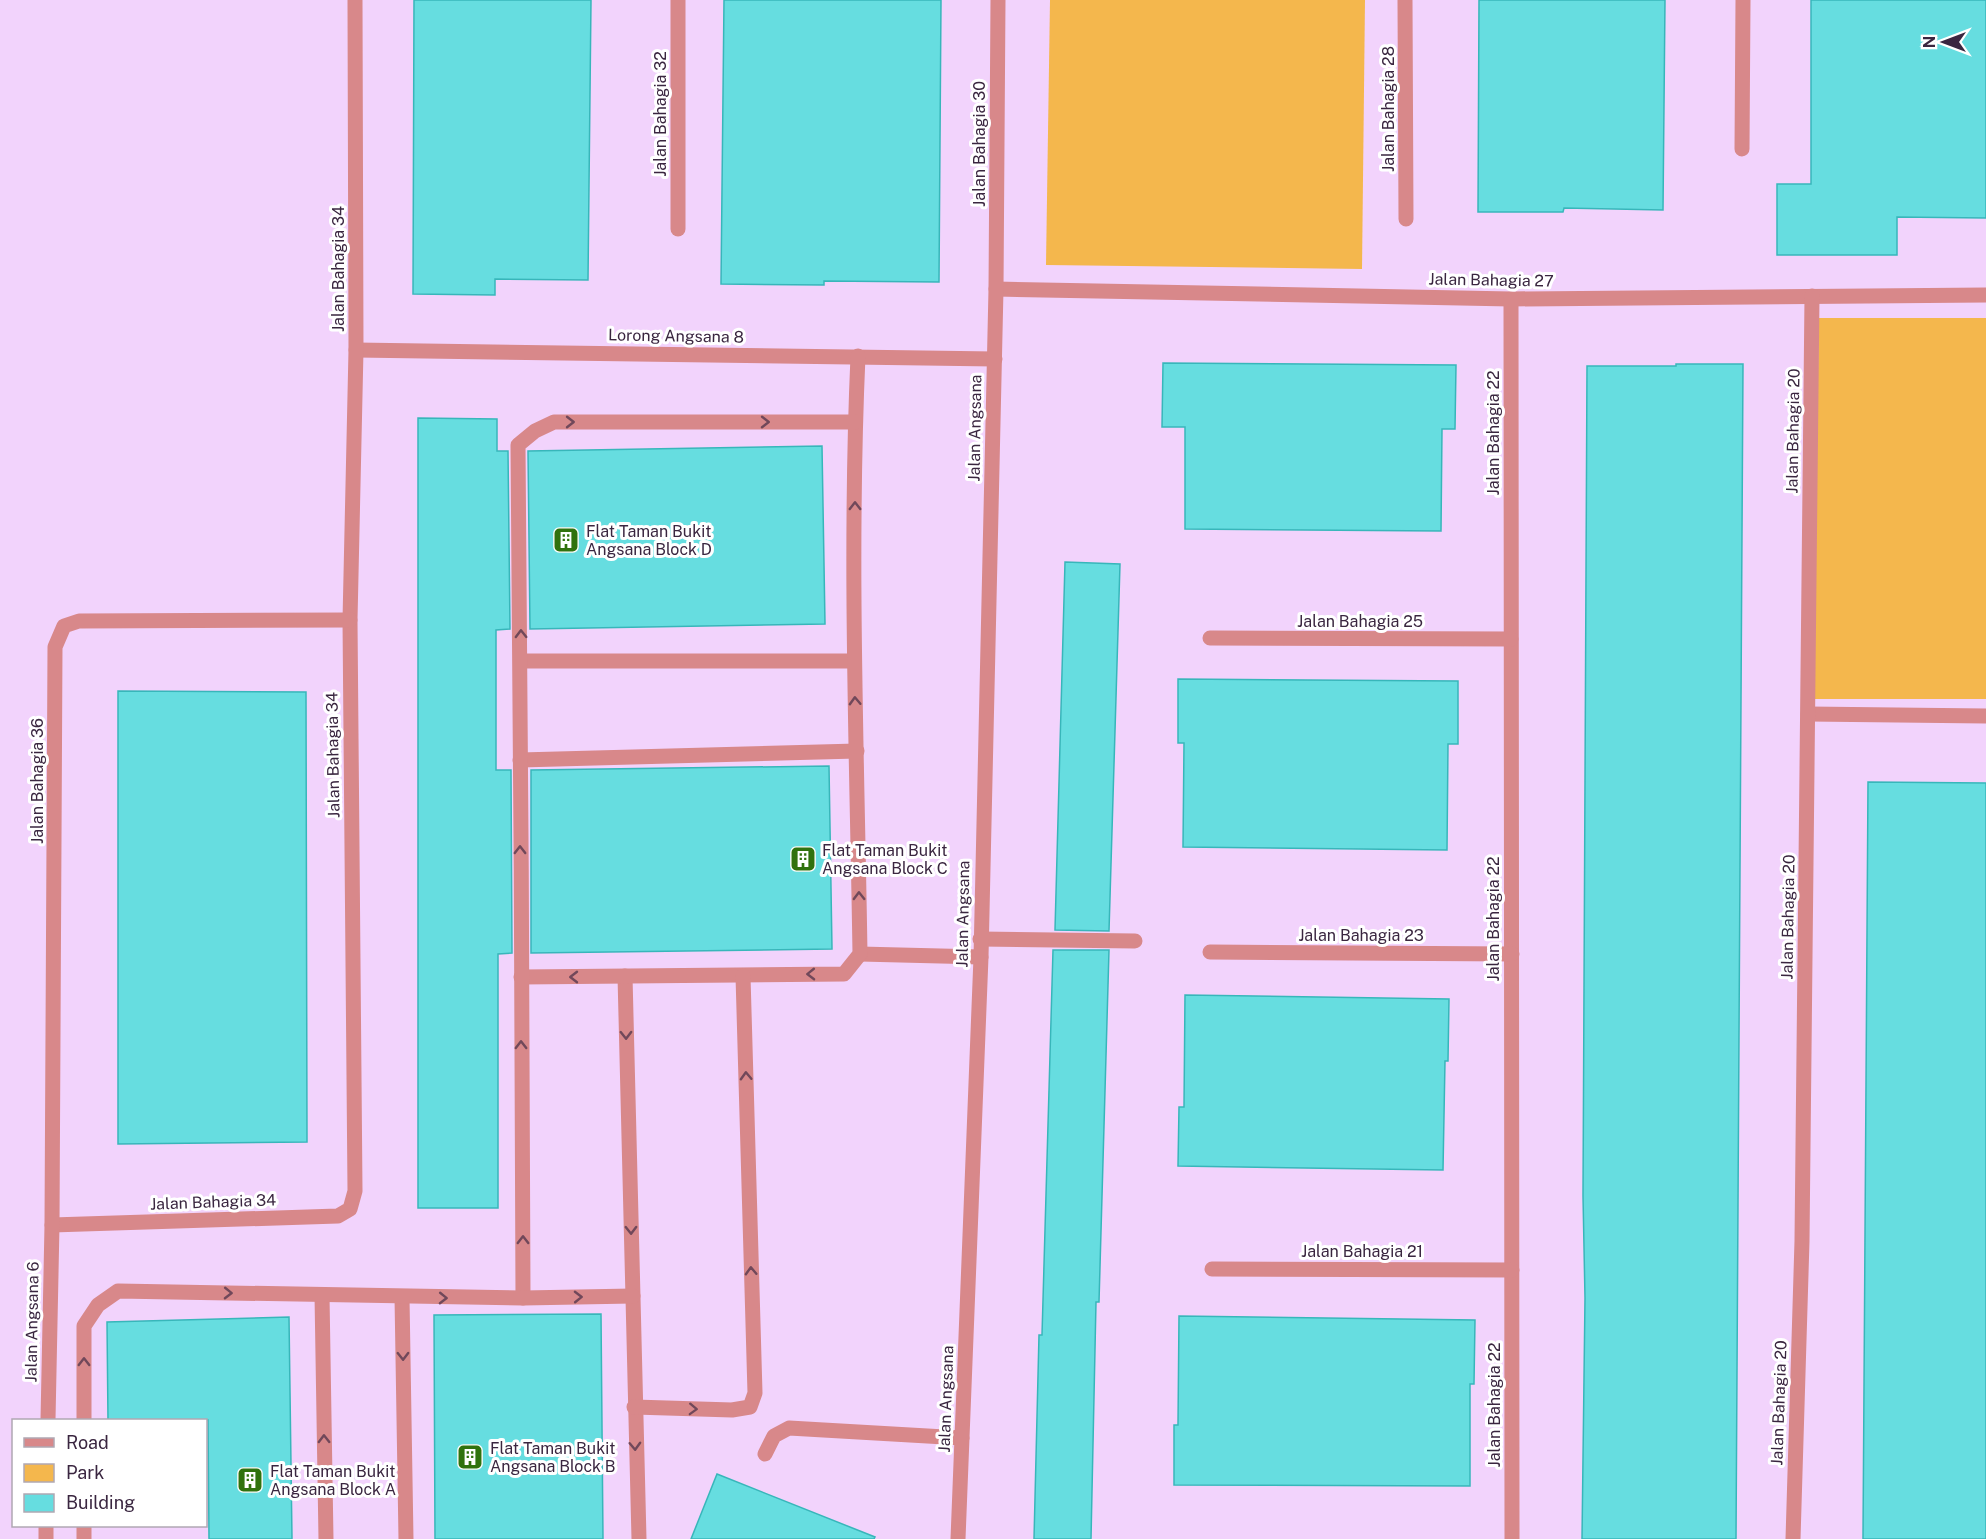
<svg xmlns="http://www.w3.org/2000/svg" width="1986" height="1539" font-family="'Public Sans',sans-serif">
  <rect width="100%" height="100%" fill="#f2d3fc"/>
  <g fill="#f4b74d">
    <polygon points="1050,0 1365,0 1362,269 1046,265"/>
    <polygon points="1819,318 1986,318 1986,699 1812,699"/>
  </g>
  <g fill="#66dde0" stroke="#38b6ba" stroke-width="1.5">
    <polygon points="414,0 591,0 588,280 495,279 495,295 413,294"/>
    <polygon points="724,0 941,0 939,282 824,281 824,285 721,284"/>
    <polygon points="1479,0 1665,0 1663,210 1564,208 1563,212 1478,212"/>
    <polygon points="1811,0 1986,0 1986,218 1897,217 1897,255 1777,255 1777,184 1811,184"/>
    <polygon points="1163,363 1456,365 1455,429 1442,429 1441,531 1185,529 1185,427 1162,427"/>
    <polygon points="1676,364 1743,364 1736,1539 1582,1539 1585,1298 1583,1196 1587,366 1676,366"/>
    <polygon points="418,418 497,419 497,451 508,451 510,629 496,630 496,770 511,770 512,953 498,954 498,1208 418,1208"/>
    <polygon points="822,446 825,624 530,629 528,451"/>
    <polygon points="1065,562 1120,564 1109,931 1055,930"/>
    <polygon points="1178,679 1458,681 1458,744 1448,744 1447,850 1183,847 1184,743 1178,743"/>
    <polygon points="118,691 306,692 307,1142 118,1144"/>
    <polygon points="829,766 832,949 531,953 531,770"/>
    <polygon points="1868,782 1986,783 1986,1539 1863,1539"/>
    <polygon points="1053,950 1109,950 1099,1302 1096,1302 1091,1539 1034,1539 1039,1335 1042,1335"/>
    <polygon points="1185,995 1449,999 1448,1061 1445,1061 1443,1170 1178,1166 1179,1107 1184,1107"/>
    <polygon points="601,1314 603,1539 435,1539 434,1315"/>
    <polygon points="1179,1316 1475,1320 1474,1384 1470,1384 1470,1486 1174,1485 1174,1425 1178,1425"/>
    <polygon points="289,1317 292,1539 209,1539 208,1420 108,1420 107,1322"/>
    <polygon points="717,1474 875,1537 874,1539 691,1539"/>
  </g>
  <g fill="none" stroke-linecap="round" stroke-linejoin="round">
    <g stroke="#d8888a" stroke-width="15">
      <polyline points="1405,0 1406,219"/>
      <polyline points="1742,149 1743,0"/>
      <polyline points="678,229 678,0"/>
      <polyline points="996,289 1511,299 1986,295"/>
      <polyline points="1511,299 1512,1539"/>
      <polyline points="356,350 995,359"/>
      <polyline points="1210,638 1511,639"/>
      <polyline points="521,661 854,661"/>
      <polyline points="1808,714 1986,716"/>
      <polyline points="520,760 857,751"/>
      <polyline points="980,939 1135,941"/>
      <polyline points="1210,952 1512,954"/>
      <polyline points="860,954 981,957"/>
      <polyline points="625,976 639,1539"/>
      <path d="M 521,977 L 844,974 L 860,954 C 857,755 849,556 858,356"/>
      <polyline points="52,1225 338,1216 350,1209 355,1191 350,620 356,350 355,0"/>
      <polyline points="1212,1269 1512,1270"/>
      <polyline points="322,1295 326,1539"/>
      <polyline points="402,1297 406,1539"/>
      <path d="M 523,1298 C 521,1014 522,729 518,445 L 535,431 L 554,422 L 855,422"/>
      <polyline points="634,1407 732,1410 750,1407 755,1393 743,976"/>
      <polyline points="48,1420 52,1225 55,647 64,626 79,621 350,620"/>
      <polyline points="84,1420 84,1326 98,1305 118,1291 523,1298 633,1296"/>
      <polyline points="765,1454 774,1436 789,1428 962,1438"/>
      <polyline points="84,1526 84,1539"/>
      <polyline points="46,1539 46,1526"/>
      <polyline points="958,1539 981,957 996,289 998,0"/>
      <polyline points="1793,1539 1802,1241 1812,296"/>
    </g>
  </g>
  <defs><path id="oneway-chevron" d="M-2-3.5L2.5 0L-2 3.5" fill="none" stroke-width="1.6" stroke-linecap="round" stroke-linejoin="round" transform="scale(1.5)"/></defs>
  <g stroke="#71485a">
    <use href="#oneway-chevron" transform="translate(570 422)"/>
    <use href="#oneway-chevron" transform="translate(765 422)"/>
    <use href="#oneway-chevron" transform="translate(855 506) rotate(-90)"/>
    <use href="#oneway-chevron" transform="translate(521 634) rotate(-91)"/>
    <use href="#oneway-chevron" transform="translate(855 701) rotate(-92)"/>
    <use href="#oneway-chevron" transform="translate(520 850) rotate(-90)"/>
    <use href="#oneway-chevron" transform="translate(859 896) rotate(-91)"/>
    <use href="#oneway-chevron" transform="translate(811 974) rotate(179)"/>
    <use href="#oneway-chevron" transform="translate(574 977) rotate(180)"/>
    <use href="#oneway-chevron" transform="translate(626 1035) rotate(89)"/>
    <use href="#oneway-chevron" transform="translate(521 1045) rotate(-90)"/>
    <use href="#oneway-chevron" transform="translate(746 1076) rotate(-92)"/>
    <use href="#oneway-chevron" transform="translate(631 1230) rotate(89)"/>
    <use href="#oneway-chevron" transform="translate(523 1240) rotate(-90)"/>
    <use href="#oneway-chevron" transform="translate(751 1271) rotate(-92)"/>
    <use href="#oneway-chevron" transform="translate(228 1293) rotate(1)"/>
    <use href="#oneway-chevron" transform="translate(578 1297) rotate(-1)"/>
    <use href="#oneway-chevron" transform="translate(443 1298) rotate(1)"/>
    <use href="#oneway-chevron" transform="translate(403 1356) rotate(89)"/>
    <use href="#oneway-chevron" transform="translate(84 1362) rotate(-90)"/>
    <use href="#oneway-chevron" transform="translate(693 1409) rotate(2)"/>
    <use href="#oneway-chevron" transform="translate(324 1439) rotate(-91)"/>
    <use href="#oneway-chevron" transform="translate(635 1446) rotate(88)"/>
  </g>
  <defs>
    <g id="building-square" transform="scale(1.35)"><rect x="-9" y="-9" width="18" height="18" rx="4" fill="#30720e" stroke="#fff"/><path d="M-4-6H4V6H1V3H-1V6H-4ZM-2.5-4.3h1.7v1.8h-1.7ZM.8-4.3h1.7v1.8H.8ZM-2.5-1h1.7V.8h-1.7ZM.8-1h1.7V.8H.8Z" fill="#fff"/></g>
  </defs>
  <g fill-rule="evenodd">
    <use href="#building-square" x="566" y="540"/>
    <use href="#building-square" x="803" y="859"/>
    <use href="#building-square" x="470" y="1457"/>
    <use href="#building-square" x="250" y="1480"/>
  </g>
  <g text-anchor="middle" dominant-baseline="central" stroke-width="6" stroke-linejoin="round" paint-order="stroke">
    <g font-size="16" fill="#3a2640" stroke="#fff">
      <text transform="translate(1388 109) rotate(-90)">Jalan Bahagia 28</text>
      <text transform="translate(660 114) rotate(-90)">Jalan Bahagia 32</text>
      <text transform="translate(979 144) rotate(-90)">Jalan Bahagia 30</text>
      <text transform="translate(338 269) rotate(-90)">Jalan Bahagia 34</text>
      <text transform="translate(1491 280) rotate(1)">Jalan Bahagia 27</text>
      <text transform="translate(676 336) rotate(1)">Lorong Angsana 8</text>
      <text transform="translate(975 428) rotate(-89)">Jalan Angsana</text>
      <text transform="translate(1793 431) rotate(-89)">Jalan Bahagia 20</text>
      <text transform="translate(1493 433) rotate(-90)">Jalan Bahagia 22</text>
      <text x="1360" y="621">Jalan Bahagia 25</text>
      <text transform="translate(333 755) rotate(-91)">Jalan Bahagia 34</text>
      <text transform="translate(37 781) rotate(-90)">Jalan Bahagia 36</text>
      <text transform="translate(963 914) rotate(-89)">Jalan Angsana</text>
      <text transform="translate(1788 917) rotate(-89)">Jalan Bahagia 20</text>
      <text transform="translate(1493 919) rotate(-90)">Jalan Bahagia 22</text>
      <text x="1361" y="935">Jalan Bahagia 23</text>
      <text transform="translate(213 1202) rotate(-2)">Jalan Bahagia 34</text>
      <text x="1362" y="1251">Jalan Bahagia 21</text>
      <text transform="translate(32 1322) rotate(-89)">Jalan Angsana 6</text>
      <text transform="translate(946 1399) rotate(-88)">Jalan Angsana</text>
      <text transform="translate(1779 1403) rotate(-88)">Jalan Bahagia 20</text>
      <text transform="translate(1494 1405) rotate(-90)">Jalan Bahagia 22</text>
    </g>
    <g font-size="16" fill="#3a2640" stroke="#fff" text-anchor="start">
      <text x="586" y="531">Flat Taman Bukit<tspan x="586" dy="18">Angsana Block D</tspan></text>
      <text x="822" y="850">Flat Taman Bukit<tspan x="822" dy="18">Angsana Block C</tspan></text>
      <text x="490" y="1448">Flat Taman Bukit<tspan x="490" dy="18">Angsana Block B</tspan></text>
      <text x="270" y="1471">Flat Taman Bukit<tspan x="270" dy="18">Angsana Block A</tspan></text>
    </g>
  </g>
  <rect x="12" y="1419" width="195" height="108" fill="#ffffff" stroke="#b0a8b3" stroke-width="1.5"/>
  <rect x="24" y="1438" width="30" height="9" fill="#d8888a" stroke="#b0a8b3" stroke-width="1.5"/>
  <text x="66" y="1449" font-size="18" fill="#3a2640">Road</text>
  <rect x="24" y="1464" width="30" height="18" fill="#f4b74d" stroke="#b0a8b3" stroke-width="1.5"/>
  <text x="66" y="1479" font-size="18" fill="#3a2640">Park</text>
  <rect x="24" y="1494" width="30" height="18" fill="#66dde0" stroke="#b0a8b3" stroke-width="1.5"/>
  <text x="66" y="1509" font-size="18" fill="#3a2640">Building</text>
  <g transform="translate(1944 42) rotate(270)" stroke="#ffffff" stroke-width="4.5" paint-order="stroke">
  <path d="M0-4.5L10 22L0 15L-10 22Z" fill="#3a2640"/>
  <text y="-9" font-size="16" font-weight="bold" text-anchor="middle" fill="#3a2640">N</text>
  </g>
</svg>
